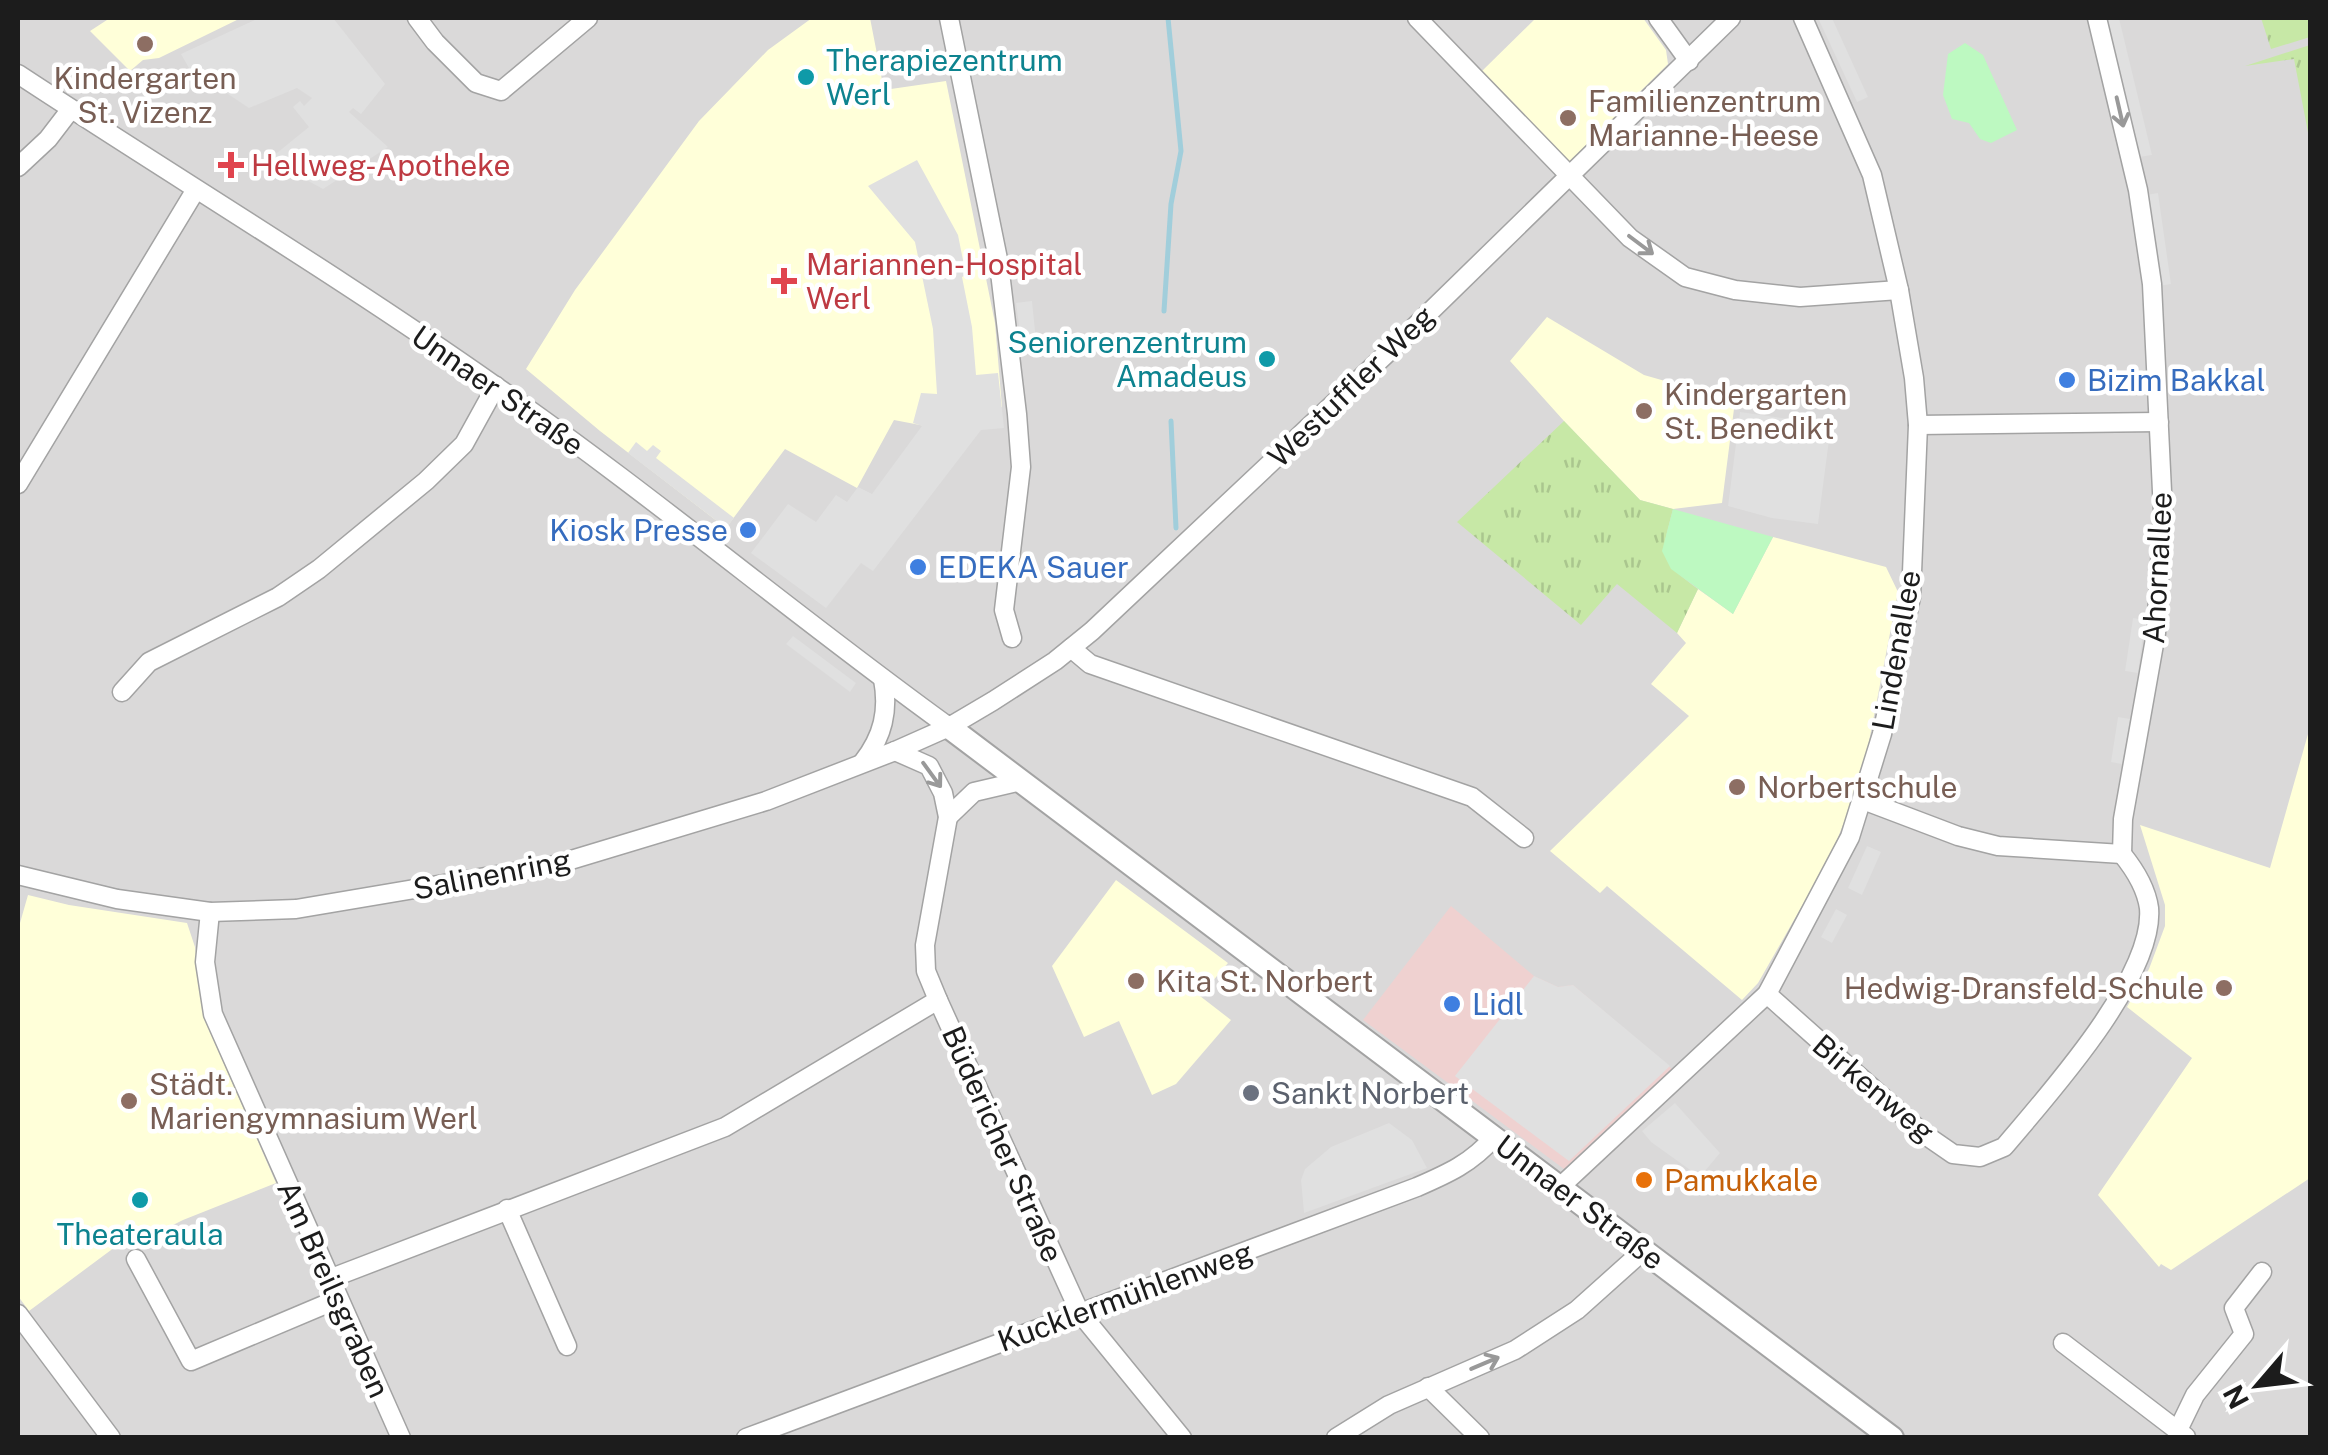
<svg xmlns="http://www.w3.org/2000/svg" width="2328" height="1455" font-family="'Public Sans',sans-serif">
  <defs>
    <pattern id="grass-tufts" width="24" height="20" patternUnits="userSpaceOnUse" patternTransform="scale(2.5)"><rect width="24" height="20" fill="#c7e8a6"/><path d="M3 7l-1-3M5 7V3M7 7l1-3M15 17l-1-3M17 17v-4M19 17l1-3" fill="none" stroke="#aac68e"/></pattern>
  </defs>
  <rect width="100%" height="100%" fill="#ede9e1"/>
  <rect fill="#dad9d9" x="18" y="18" width="2292" height="1419"/>
  <polygon fill="#efd1d0" points="1451,906 1534,976 1558,987 1573,985 1672,1069 1564,1169 1363,1020"/>
  <g fill="#ffffd9">
    <polygon points="110,18 241,18 159,58 143,60 130,71 90,31"/>
    <polygon points="812,18 870,18 884,90 946,81 995,323 1002,407 946,430 894,420 857,488 785,449 726,528 600,431 526,369 575,290 699,121 768,50"/>
    <polygon points="1536,18 1643,18 1666,50 1668,64 1567,164 1481,72"/>
    <polygon points="1547,317 1644,375 1735,401 1722,503 1673,509 1640,500 1564,421 1510,361"/>
    <polygon points="1773,537 1886,567 1898,592 1864,767 1850,807 1831,855 1758,983 1742,1000 1607,886 1600,893 1550,851 1689,716 1651,684 1686,643 1677,633 1698,589 1733,614"/>
    <polygon points="2310,727 2310,1178 2171,1270 2161,1264 2159,1267 2098,1195 2192,1058 2127,1007 2149,969 2165,926 2165,905 2140,825 2270,868"/>
    <polygon points="1116,880 1228,963 1200,996 1231,1020 1176,1084 1152,1095 1119,1021 1084,1037 1052,966"/>
    <polygon points="28,895 69,905 187,923 195,947 204,1018 276,1183 183,1220 149,1237 142,1227 29,1311 18,1296 18,930"/>
  </g>
  <g fill="url(#grass-tufts)">
    <polygon points="2261,18 2308,18 2310,37 2271,49"/>
    <polygon points="2310,45 2310,143 2294,59 2245,66"/>
    <path d="M 1564,421 L 1640,500 L 1673,509 C 1661,557 1656,558 1698,589 L 1677,633 L 1617,584 L 1581,625 L 1457,522 Z"/>
  </g>
  <g fill="#bdf9c1">
    <polygon points="1965,43 1983,55 2017,130 1991,143 1980,139 1969,123 1952,119 1943,95 1948,54"/>
    <polygon points="1673,509 1773,537 1733,614 1671,569 1662,551"/>
  </g>
  <g fill="#e0e0e0">
    <polygon points="259,18 333,18 385,84 361,114 353,108 349,112 388,147 323,189 299,176 293,177 272,157 309,127 293,107 300,101 304,106 312,98 297,88 249,108 189,68 181,54"/>
    <polygon points="1818,18 1832,18 1868,97 1857,102"/>
    <polygon points="2106,18 2119,18 2152,155 2139,157"/>
    <polygon points="917,160 958,235 966,275 962,277 972,327 976,375 998,373 1004,428 981,430 873,571 861,563 826,608 751,553 788,504 816,522 836,495 847,502 858,487 872,494 922,426 913,423 921,393 937,394 933,329 915,242 868,186"/>
    <polygon points="2158,193 2171,284 2159,286 2146,195"/>
    <polygon points="1032,301 1036,340 1021,341 1016,303"/>
    <polygon points="1740,412 1831,425 1818,524 1772,518 1728,506"/>
    <polygon points="636,442 647,451 653,445 661,451 656,458 734,518 726,528 628,453"/>
    <polygon points="2133,618 2145,620 2138,673 2125,671"/>
    <polygon points="793,636 856,683 850,692 786,644"/>
    <polygon points="2118,717 2130,719 2122,764 2111,762"/>
    <polygon points="1867,846 1881,852 1862,895 1848,888"/>
    <polygon points="1836,909 1847,915 1832,943 1821,937"/>
    <polygon points="1534,976 1558,987 1573,985 1670,1066 1569,1161 1455,1076"/>
    <polygon points="1675,1103 1720,1153 1700,1177 1651,1142 1642,1131"/>
    <polygon points="1389,1123 1412,1140 1427,1168 1304,1213 1301,1180 1305,1169 1331,1147"/>
  </g>
  <g fill="none" stroke-linecap="round" stroke-linejoin="round">
    <g stroke="#a1cedb" stroke-width="5">
      <polyline points="1164,311 1171,204 1181,151 1168,18"/>
      <polyline points="1171,421 1176,528"/>
    </g>
    <g stroke="#a3a3a3" stroke-width="21">
      <g id="minor">
        <polyline points="417,18 435,42 476,83 501,91 588,18"/>
        <polyline points="949,18 999,264 1017,414 1021,467 1004,610 1012,638"/>
        <polyline points="1417,18 1630,238 1685,277 1735,290 1800,297 1899,290"/>
        <polyline points="1658,18 1689,61"/>
        <polyline points="2097,18 2138,190 2152,284 2163,512 2156,633 2123,819 2122,854"/>
        <path d="M 18,74 C 176,178 339,276 494,385 C 650,493 795,616 949,727"/>
        <polyline points="18,167 48,139 71,109"/>
        <polyline points="1918,425 2159,422"/>
        <polyline points="18,484 195,191"/>
        <polyline points="1071,648 1090,664 1472,797 1524,838"/>
        <polyline points="122,692 149,662 278,597 319,569 426,481 464,444 496,386"/>
        <polyline points="895,751 929,766 943,793 948,817 925,945 926,971 938,1000 1080,1313 1182,1438"/>
        <path d="M 863,762 C 883,736 889,711 883,679"/>
        <polyline points="1863,800 1958,836 1998,846 2122,854"/>
        <polyline points="948,817 974,792 1021,781"/>
        <polyline points="18,875 117,899 210,912 296,909 551,866 766,801 895,751 949,727 993,701 1055,661 1092,631 1399,342 1731,18"/>
        <polyline points="210,912 205,962 213,1014 401,1438"/>
        <path d="M 1767,994 L 1924,1134 L 1953,1154 L 1980,1157 L 2004,1147 C 2047,1096 2155,977 2149,908 C 2146,887 2135,870 2122,854"/>
        <polyline points="1560,1187 1767,994 1850,837 1882,734 1911,597 1918,425 1914,378 1899,290 1872,175 1803,18"/>
        <polyline points="507,1209 567,1346"/>
        <polyline points="136,1259 191,1361 338,1299"/>
        <polyline points="329,1279 725,1127 938,1000"/>
        <polyline points="18,1314 111,1438"/>
        <polyline points="2063,1343 2186,1437"/>
        <polyline points="1428,1387 1480,1438"/>
        <polyline points="2178,1430 2195,1395 2244,1334 2234,1308 2262,1272"/>
        <path d="M 746,1438 L 1417,1187 C 1447,1174 1472,1163 1494,1137"/>
        <polyline points="1336,1438 1389,1405 1515,1350 1577,1310 1644,1250"/>
      </g>
    </g>
    <g stroke="#a3a3a3" stroke-width="26">
      <polyline id="tertiary" points="949,727 1892,1438"/>
    </g>
    <use href="#minor" stroke="#fff" stroke-width="18"/>
    <use href="#tertiary" stroke="#fff" stroke-width="22"/>
  </g>
  <defs><path id="oneway-shaft" d="M-6 0H5M1.5-3L5.5 0L1.5 3" fill="none" stroke-width="1.6" stroke-linecap="round" stroke-linejoin="round" transform="scale(2.5)"/></defs>
  <g stroke="#999">
    <use href="#oneway-shaft" transform="translate(2120 112) rotate(77)"/>
    <use href="#oneway-shaft" transform="translate(1641 245) rotate(37)"/>
    <use href="#oneway-shaft" transform="translate(932 775) rotate(54)"/>
    <use href="#oneway-shaft" transform="translate(1485 1363) rotate(-23)"/>
  </g>
  <g fill="#8d6e63" stroke="#fff" stroke-width="4">
    <circle cx="145" cy="44" r="10"/>
    <circle cx="1568" cy="118" r="10"/>
    <circle cx="1644" cy="411" r="10"/>
    <circle cx="1737" cy="787" r="10"/>
    <circle cx="1136" cy="981" r="10"/>
    <circle cx="2224" cy="988" r="10"/>
    <circle cx="129" cy="1101" r="10"/>
  </g>
  <g fill="#0f9aa8" stroke="#fff" stroke-width="4">
    <circle cx="806" cy="77" r="10"/>
    <circle cx="1267" cy="359" r="10"/>
    <circle cx="140" cy="1200" r="10"/>
  </g>
  <g fill="#e0444e" stroke="#fff" stroke-width="4">
    <path d="M226 150h10v10h10v10h-10v10h-10v-10h-10v-10h10z"/>
    <path d="M779 266h10v10h10v10h-10v10h-10v-10h-10v-10h10z"/>
  </g>
  <g fill="#3f7fe0" stroke="#fff" stroke-width="4">
    <circle cx="2067" cy="380" r="10"/>
    <circle cx="748" cy="530" r="10"/>
    <circle cx="918" cy="567" r="10"/>
    <circle cx="1452" cy="1004" r="10"/>
  </g>
  <circle fill="#6b7280" stroke="#fff" stroke-width="4" cx="1251" cy="1093" r="10"/>
  <circle fill="#e8710a" stroke="#fff" stroke-width="4" cx="1644" cy="1180" r="10"/>
  <g text-anchor="middle" dominant-baseline="central" stroke-width="9" stroke-linejoin="round" paint-order="stroke">
    <g font-size="30" fill="#0d838f" stroke="#fff" text-anchor="start">
      <text x="826" y="60">Therapiezentrum<tspan x="826" dy="34">Werl</tspan></text>
      <text x="1247" y="342" text-anchor="end">Seniorenzentrum<tspan x="1247" dy="34">Amadeus</tspan></text>
      <text x="140" y="1234" text-anchor="middle">Theateraula</text>
    </g>
    <g font-size="30" fill="#785e54" stroke="#fff" text-anchor="start">
      <text x="145" y="78" text-anchor="middle">Kindergarten<tspan x="145" dy="34">St. Vizenz</tspan></text>
      <text x="1588" y="101">Familienzentrum<tspan x="1588" dy="34">Marianne-Heese</tspan></text>
      <text x="1664" y="394">Kindergarten<tspan x="1664" dy="34">St. Benedikt</tspan></text>
      <text x="1757" y="787">Norbertschule</text>
      <text x="1156" y="981">Kita St. Norbert</text>
      <text x="2204" y="988" text-anchor="end">Hedwig-Dransfeld-Schule</text>
      <text x="149" y="1084">Städt.<tspan x="149" dy="34">Mariengymnasium Werl</tspan></text>
    </g>
    <g font-size="30" fill="#be3a42" stroke="#fff" text-anchor="start">
      <text x="251" y="165">Hellweg-Apotheke</text>
      <text x="806" y="264">Mariannen-Hospital<tspan x="806" dy="34">Werl</tspan></text>
    </g>
    <g font-size="30" fill="#366cbe" stroke="#fff" text-anchor="start">
      <text x="2087" y="380">Bizim Bakkal</text>
      <text x="728" y="530" text-anchor="end">Kiosk Presse</text>
      <text x="938" y="567">EDEKA Sauer</text>
      <text x="1472" y="1004">Lidl</text>
    </g>
    <g font-size="30" fill="#1c1c1c" stroke="#fff">
      <text transform="translate(1351 386) rotate(-44)">Westuffler Weg</text>
      <text transform="translate(498 390) rotate(35)">Unnaer Straße</text>
      <text transform="translate(2157 568) rotate(-87)">Ahornallee</text>
      <text transform="translate(1896 650) rotate(-80)">Lindenallee</text>
      <text transform="translate(492 874) rotate(-11)">Salinenring</text>
      <text transform="translate(1874 1088) rotate(40)">Birkenweg</text>
      <text transform="translate(1003 1144) rotate(66)">Büdericher Straße</text>
      <text transform="translate(1580 1202) rotate(37)">Unnaer Straße</text>
      <text transform="translate(334 1289) rotate(66)">Am Breilsgraben</text>
      <text transform="translate(1125 1296) rotate(-20)">Kucklermühlenweg</text>
    </g>
    <g font-size="30" fill="#5b616d" stroke="#fff" text-anchor="start">
      <text x="1271" y="1093">Sankt Norbert</text>
    </g>
    <g font-size="30" fill="#c56008" stroke="#fff" text-anchor="start">
      <text x="1664" y="1180">Pamukkale</text>
    </g>
  </g>
  <rect width="2328" height="1455" fill="none" stroke="#1c1c1c" stroke-width="40"/>
  <g transform="translate(2258 1385) rotate(242)" stroke="#ffffff" stroke-width="8" paint-order="stroke">
  <path d="M0-8L18 38L0 25L-18 38Z" fill="#1c1c1c"/>
  <text y="-15" font-size="28" font-weight="bold" text-anchor="middle" fill="#1c1c1c">N</text>
  </g>
</svg>
